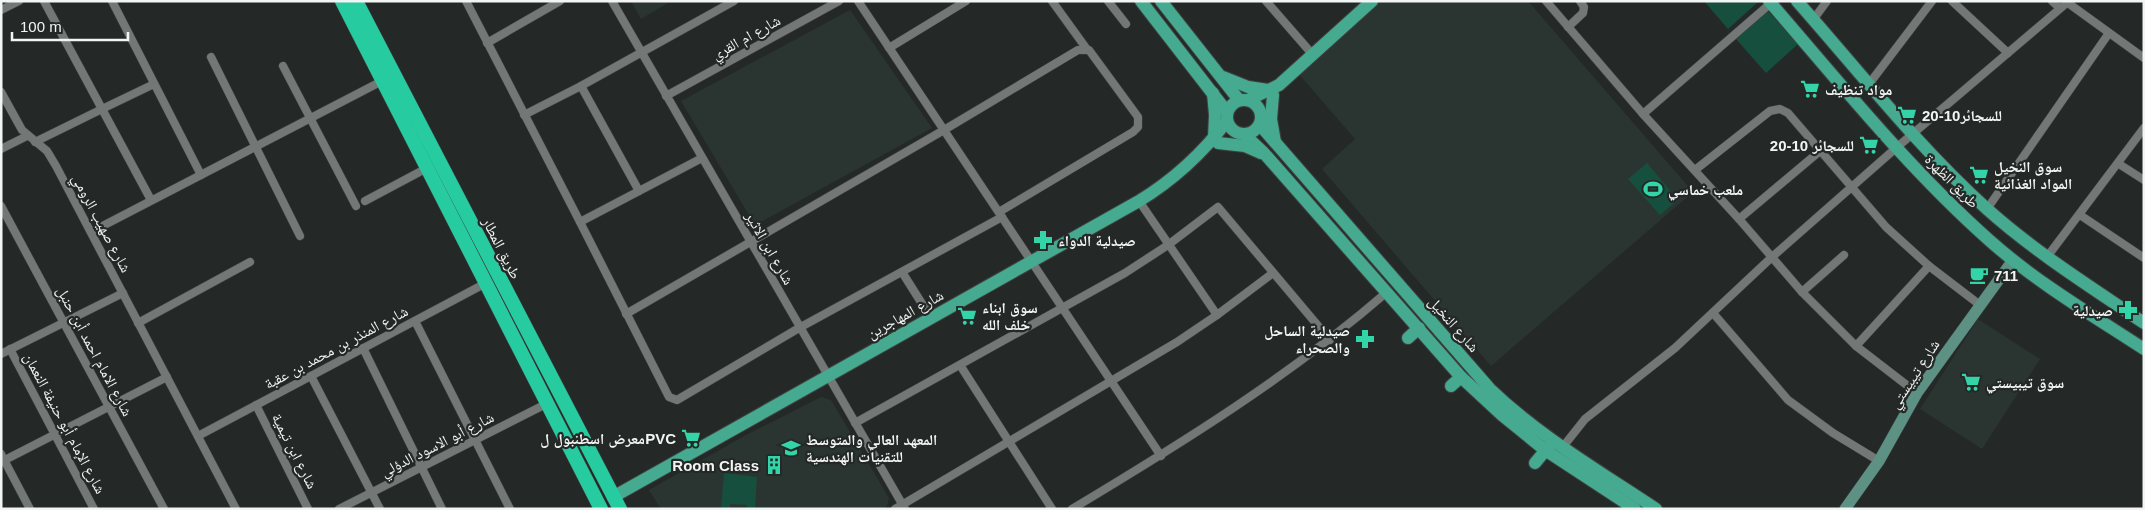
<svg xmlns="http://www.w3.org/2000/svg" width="2145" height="510" font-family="Helvetica,'Noto Naskh Arabic',sans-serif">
  <rect width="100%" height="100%" fill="#242927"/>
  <g fill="#2a3531">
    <polygon points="631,1 671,1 641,19"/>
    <polygon points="1381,1 1528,1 1693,192 1491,366 1322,169 1355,139 1298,73"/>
    <polygon points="850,10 932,128 755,225 681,101"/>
    <polygon points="1978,319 2040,359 1982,449 1920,409"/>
    <polygon points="821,397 831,400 889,498 887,506 882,509 661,509 649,490 746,435"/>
  </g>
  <g fill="#164f3e">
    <polygon points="1704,1 1759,1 1728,29"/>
    <polygon points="1768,11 1798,44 1766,73 1736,39"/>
    <polygon points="1647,163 1678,200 1660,215 1628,179"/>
    <polygon points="724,473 757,477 755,509 747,509 747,505 730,504 730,509 721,509"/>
  </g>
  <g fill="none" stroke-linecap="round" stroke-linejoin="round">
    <g stroke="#3f4342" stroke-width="9">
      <g id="street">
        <polyline points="44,1 102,109 154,84"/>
        <polyline points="112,1 201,175"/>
        <polyline points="466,1 580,222 702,158"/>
        <polyline points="612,1 905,509"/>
        <polyline points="858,1 1161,456"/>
        <polyline points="1052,1 1086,48"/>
        <polyline points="1108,1 1126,24"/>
        <polyline points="1266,1 1313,55"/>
        <polyline points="1546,1 1643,114 1739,219 1802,292 1856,346 1917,393"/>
        <polyline points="1952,1 2008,53"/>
        <polyline points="2052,1 2060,8"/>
        <polyline points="2068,3 2144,58"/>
        <polyline points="1,10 19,1"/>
        <polyline points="1813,20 1827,1"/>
        <polyline points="1568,27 1583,13 1584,7 1580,1"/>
        <polyline points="487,43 560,1"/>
        <polyline points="889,48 966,1"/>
        <polyline points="211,57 300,236"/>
        <polyline points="283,66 356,206"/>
        <polyline points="1869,84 1932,1"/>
        <polyline points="581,86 639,191"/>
        <polyline points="1,92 22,130 47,151 56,166 236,509"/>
        <polyline points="666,96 839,1"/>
        <polyline points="1643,114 1771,3"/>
        <polyline points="524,115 581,86 734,1"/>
        <polyline points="35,142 102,109 151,200"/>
        <polyline points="1,149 27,136"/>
        <polyline points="2119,164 2144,180"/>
        <polyline points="1695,170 1770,111 1780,109 1788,113 1886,227 1929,266 1980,305"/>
        <polyline points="365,201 427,168"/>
        <polyline points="1139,201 1217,315 1273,273"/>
        <polyline points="1,206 164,509"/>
        <polyline points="1987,209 2109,33"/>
        <polyline points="2080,215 2144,258"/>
        <polyline points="1739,219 1820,151"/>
        <polyline points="580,222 669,397 677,400 799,328 1002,217"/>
        <polyline points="91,232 382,81"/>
        <polyline points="2047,257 2144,128"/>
        <polyline points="902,272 931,318"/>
        <polyline points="1802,292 1844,255"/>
        <polyline points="1713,313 1788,400 1833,433 1879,461"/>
        <polyline points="626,314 944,130 1078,50 1089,50 1138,117 1138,127 1133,132 999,212"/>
        <polyline points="415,321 510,509"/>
        <polyline points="138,323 250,262"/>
        <polyline points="1856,346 1929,266"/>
        <polyline points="363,348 442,509"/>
        <polyline points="10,349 94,509"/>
        <polyline points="1,354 123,293"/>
        <polyline points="960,365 1052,509"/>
        <polyline points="311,376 380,509"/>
        <polyline points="256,405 308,509"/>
        <polyline points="855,423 1125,273 1168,245 1218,207 1330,340"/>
        <polyline points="198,436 486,283"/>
        <polyline points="1562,448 1585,419 1675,348 1772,257 1896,148 2069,1"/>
        <polyline points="1,454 30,509"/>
        <polyline points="1,462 167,377"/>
        <polyline points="339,509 548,403"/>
        <polyline points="895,509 1177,342 1217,315"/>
        <path d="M 1072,509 C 1182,443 1290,376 1387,292"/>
      </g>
    </g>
    <g stroke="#3f4342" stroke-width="12">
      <polyline id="secondary" points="1845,509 1879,461 1917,393 2013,260"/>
    </g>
    <g stroke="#3f4342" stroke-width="14">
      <g id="primary">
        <polyline points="1141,1 1227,112"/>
        <polyline points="1161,1 1239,100"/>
        <path d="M 1769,1 C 1840,83 1908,168 1989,240 C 2036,282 2092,315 2144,349"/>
        <path d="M 1797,1 C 1859,71 1917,146 1987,209 C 2035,252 2091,287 2144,323"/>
        <polyline points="1223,77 1248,87 1268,90"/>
        <polyline points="1213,93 1215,115 1214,138"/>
        <polyline points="1273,95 1271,119 1275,142"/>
        <circle cx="1244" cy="117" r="17"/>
        <polyline points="1248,100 1279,85 1372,1"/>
        <path d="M 1260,125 L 1490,389 C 1539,436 1599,471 1656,509"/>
        <polyline points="1245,135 1263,152 1461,377 1502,415 1545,450 1635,509"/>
        <polyline points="1218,143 1245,146 1261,153"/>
        <polyline points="1408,338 1419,328"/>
        <polyline points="1451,386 1461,377"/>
        <polyline points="1535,463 1550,445"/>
        <path d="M 613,497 L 1139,201 C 1175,179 1202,154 1227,121"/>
      </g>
    </g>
    <g stroke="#3f4342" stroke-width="15">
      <g id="highway">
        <polyline points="342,1 601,509"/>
        <polyline points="356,1 620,509"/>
      </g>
    </g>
    <use href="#street" stroke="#737876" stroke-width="8"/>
    <use href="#secondary" stroke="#5c9183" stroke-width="11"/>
    <use href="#primary" stroke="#45aa8f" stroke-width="12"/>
    <use href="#highway" stroke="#27cba0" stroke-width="14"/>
  </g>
  <defs>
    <g id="supermarket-bare" transform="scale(1.5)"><path d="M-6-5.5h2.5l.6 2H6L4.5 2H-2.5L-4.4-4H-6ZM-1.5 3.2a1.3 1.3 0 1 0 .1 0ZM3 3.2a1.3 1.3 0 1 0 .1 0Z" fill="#32d4a8" stroke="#242927" stroke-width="2.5" paint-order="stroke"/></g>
    <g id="stadium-bare" transform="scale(1.5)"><path d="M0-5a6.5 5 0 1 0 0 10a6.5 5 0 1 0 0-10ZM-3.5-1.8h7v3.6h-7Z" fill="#32d4a8" stroke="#242927" stroke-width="2.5" paint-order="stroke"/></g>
    <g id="pharmacy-bare" transform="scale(1.5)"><path d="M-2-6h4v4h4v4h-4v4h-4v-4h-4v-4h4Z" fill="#32d4a8" stroke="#242927" stroke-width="2.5" paint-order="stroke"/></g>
    <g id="cafe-bare" transform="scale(1.5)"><path d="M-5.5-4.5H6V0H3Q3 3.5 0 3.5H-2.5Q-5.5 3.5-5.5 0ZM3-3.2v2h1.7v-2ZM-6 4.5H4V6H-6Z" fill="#32d4a8" stroke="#242927" stroke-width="2.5" paint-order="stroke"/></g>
    <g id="university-bare" transform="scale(1.5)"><path d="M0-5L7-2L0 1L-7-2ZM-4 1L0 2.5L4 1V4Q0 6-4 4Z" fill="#32d4a8" stroke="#242927" stroke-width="2.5" paint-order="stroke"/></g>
    <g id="building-bare" transform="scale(1.5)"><path d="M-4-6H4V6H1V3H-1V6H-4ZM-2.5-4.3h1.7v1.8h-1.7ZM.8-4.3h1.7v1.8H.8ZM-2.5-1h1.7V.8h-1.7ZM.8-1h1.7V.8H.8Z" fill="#32d4a8" stroke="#242927" stroke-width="2.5" paint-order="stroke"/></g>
  </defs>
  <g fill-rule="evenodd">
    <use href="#supermarket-bare" x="1810" y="89"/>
    <use href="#supermarket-bare" x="1907" y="115"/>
    <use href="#supermarket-bare" x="1869" y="145"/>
    <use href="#supermarket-bare" x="1979" y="175"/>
    <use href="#stadium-bare" x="1653" y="189"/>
    <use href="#pharmacy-bare" x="1043" y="240"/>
    <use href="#cafe-bare" x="1979" y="275"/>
    <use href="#pharmacy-bare" x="2128" y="310"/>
    <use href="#supermarket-bare" x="967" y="316"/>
    <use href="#pharmacy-bare" x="1365" y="339"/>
    <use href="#supermarket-bare" x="1971" y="382"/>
    <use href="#supermarket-bare" x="691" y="438"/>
    <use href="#university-bare" x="791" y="448"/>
    <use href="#building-bare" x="774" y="465"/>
  </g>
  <g text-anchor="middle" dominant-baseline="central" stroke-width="4.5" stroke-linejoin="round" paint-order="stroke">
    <g font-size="15" fill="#f2f5f3" stroke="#242927">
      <text transform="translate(746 37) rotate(-29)">شارع ام القري</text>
      <text transform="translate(1952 181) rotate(45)">طريق الظهرة</text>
      <text transform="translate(102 223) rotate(62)">شارع صهيب الرومي</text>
      <text transform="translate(502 248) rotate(63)">طريق المطار</text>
      <text transform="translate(770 248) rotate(60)">شارع ابن الاثير</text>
      <text transform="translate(905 314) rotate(-29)">شارع المهاجرين</text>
      <text transform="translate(1454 324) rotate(49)">شارع النخيل</text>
      <text transform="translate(336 347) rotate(-28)">شارع المنذر بن محمد بن عقبة</text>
      <text transform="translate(95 351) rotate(62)">شارع الامام احمد أبن حنبل</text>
      <text transform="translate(1914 374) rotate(-57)">شارع تيبيستي</text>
      <text transform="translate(65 423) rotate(62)">شارع الإمام أبو حنيفة النعمان</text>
      <text transform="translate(437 444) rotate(-27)">شارع أبو الاسود الدؤلي</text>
      <text transform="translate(295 451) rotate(63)">شارع ابن تيمية</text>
    </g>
    <g font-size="15" font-weight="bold" fill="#f2f5f3" stroke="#242927" text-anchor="start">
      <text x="1825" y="89">مواد تنظيف</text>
      <text x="1922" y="115">20-10للسجائر</text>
      <text x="1854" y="145" text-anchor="end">20-10 للسجائر</text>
      <text x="1994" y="166">سوق النخيل<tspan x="1994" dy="17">المواد الغذائية</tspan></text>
      <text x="1668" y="189">ملعب خماسي</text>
      <text x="1058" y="240">صيدلية الدواء</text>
      <text x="1994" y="275">711</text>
      <text x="982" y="307">سوق ابناء<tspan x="982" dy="17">خلف الله</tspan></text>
      <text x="2113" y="310" text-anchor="end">صيدلية</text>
      <text x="1350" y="330" text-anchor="end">صيدلية الساحل<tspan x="1350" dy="17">والصحراء</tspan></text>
      <text x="1986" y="382">سوق تيبيستي</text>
      <text x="676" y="438" text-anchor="end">معرض اسطنبول لPVC</text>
      <text x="806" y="439">المعهد العالي والمتوسط<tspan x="806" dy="17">للتقنيات الهندسية</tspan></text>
      <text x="759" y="465" text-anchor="end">Room Class</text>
    </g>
  </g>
  <rect width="2145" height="510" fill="none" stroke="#f2f5f3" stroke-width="5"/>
  <path d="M12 32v8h116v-8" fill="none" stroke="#f2f5f3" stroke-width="2.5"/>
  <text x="20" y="32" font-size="15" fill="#f2f5f3" stroke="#242927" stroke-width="4" paint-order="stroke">100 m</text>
</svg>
